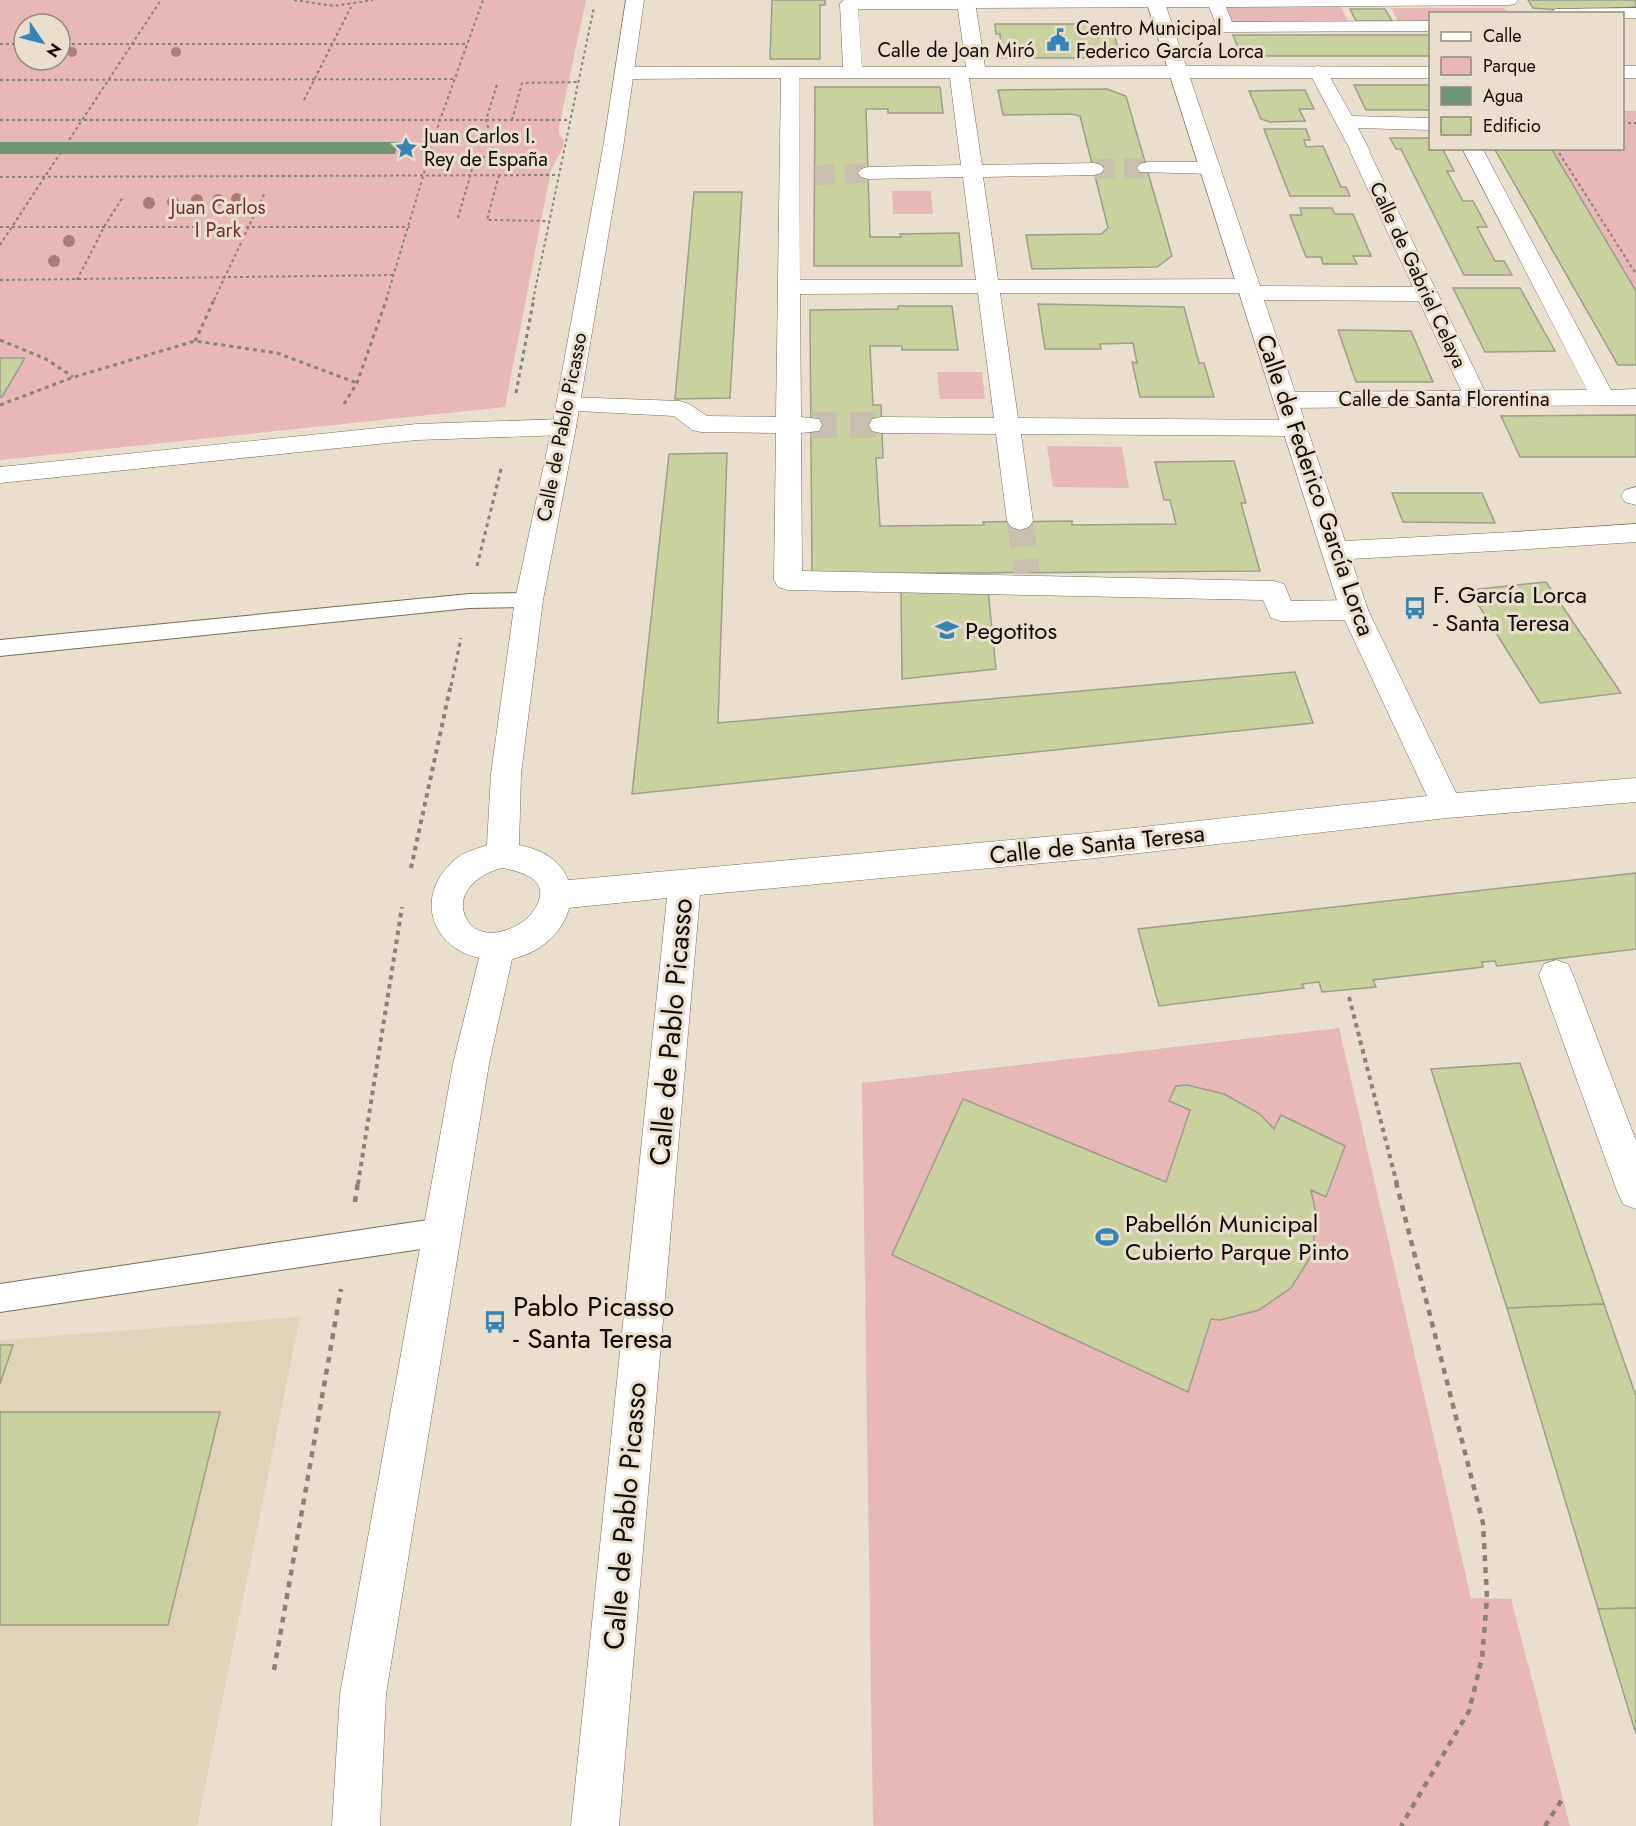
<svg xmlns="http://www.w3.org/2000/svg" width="1636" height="1826" font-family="Jost,sans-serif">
  <rect width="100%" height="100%" fill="#e9dfcc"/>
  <polygon fill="#e1d3b9" points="300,1317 197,1826 0,1826 0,1340"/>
  <g fill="#e7b8b6" fill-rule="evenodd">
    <path d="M 0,0 L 586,0 L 559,127 L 559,134 L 564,140 L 563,148 L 551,170 L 505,407 L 0,460 ZM 24,24 L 60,24 L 60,60 L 24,60 Z"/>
    <polygon points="1227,7 1341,7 1349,23 1232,22"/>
    <polygon points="1391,8 1504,8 1508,13 1430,14 1430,23 1399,23"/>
    <polygon points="1623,111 1636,111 1636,291 1551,149 1622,148"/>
    <polygon points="892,191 931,191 933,214 893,214"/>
    <polygon points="937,372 982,372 985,399 940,399"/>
    <polygon points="1047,446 1122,447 1129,488 1053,487"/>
    <polygon points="1339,1028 1471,1598 1511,1599 1570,1826 873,1826 862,1083"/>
  </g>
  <polygon fill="#709773" points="0,142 399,142 395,154 0,154"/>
  <g fill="#c9d19f" stroke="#9b9f8b" stroke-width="1.5">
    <polygon points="772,0 825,0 825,5 820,5 820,59 770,59"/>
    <polygon points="1528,0 1635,0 1636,7 1573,11 1533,8"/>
    <polygon points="1350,9 1385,9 1392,21 1356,21"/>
    <polygon points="995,24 1111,24 1121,58 1001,58 1000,34 996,34"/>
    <polygon points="1233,35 1430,35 1430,56 1241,56"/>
    <polygon points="1354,85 1430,85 1430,110 1366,110"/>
    <polygon points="815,87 940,87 943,113 888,113 888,109 866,109 870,237 901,237 900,234 959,233 962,266 814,266"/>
    <polygon points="1107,89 1126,96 1172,256 1157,267 1032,269 1026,235 1101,234 1108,228 1080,116 1071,114 1003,115 998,90"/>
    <polygon points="1305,90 1314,109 1299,109 1305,121 1270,122 1261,119 1249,91"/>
    <polygon points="1264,129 1306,129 1310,140 1304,140 1306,147 1323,146 1341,187 1346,187 1350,196 1290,196"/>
    <polygon points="1390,138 1430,138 1430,148 1442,148 1454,171 1447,171 1463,201 1473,201 1487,227 1477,227 1495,261 1504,261 1512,275 1464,275 1401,149 1396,149"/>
    <polygon points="1494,148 1551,148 1636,291 1636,365 1618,365"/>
    <polygon points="694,192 742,192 730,398 675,399"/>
    <polygon points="1300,208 1332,208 1335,214 1353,214 1371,256 1353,256 1357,264 1323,264 1321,257 1306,257 1290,215 1302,215"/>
    <polygon points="1453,288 1520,288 1555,351 1485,352"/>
    <polygon points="1038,304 1184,307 1199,363 1204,363 1214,397 1140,397 1132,362 1137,363 1133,343 1100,344 1101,349 1045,349"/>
    <polygon points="898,306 952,306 958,350 902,350 902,346 870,346 873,405 881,405 883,458 876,458 880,526 984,525 983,522 1072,521 1072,525 1176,524 1170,500 1164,500 1155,462 1234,461 1246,503 1241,503 1260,571 812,574 810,310 898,309"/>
    <polygon points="1338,330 1411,331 1433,382 1356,382"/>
    <polygon points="0,358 25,358 2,397 0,397"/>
    <polygon points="1636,415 1636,457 1520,457 1501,416"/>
    <polygon points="727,453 718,723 1295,672 1313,723 632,794 669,454"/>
    <polygon points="1392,493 1482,493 1495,523 1403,522"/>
    <polygon points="1546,582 1621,693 1540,703 1469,590"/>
    <polygon points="901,589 988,590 996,669 902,679"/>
    <polygon points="1636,873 1636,949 1497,966 1495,961 1482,962 1483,967 1373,980 1376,987 1322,992 1319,982 1302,984 1304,988 1159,1006 1138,929"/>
    <polygon points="1520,1063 1604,1304 1507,1308 1431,1069"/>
    <polygon points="1187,1085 1224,1094 1260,1114 1274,1129 1281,1115 1345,1146 1326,1197 1311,1190 1317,1219 1311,1256 1291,1288 1259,1310 1220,1320 1211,1319 1188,1392 892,1255 963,1099 1166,1182 1190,1110 1169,1101 1176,1086"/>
    <polygon points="1604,1304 1636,1396 1636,1608 1598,1609 1507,1308"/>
    <polygon points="0,1345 13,1345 0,1384"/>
    <polygon points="0,1412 220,1412 168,1625 0,1625"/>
    <polygon points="1636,1608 1636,1734 1598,1609"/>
  </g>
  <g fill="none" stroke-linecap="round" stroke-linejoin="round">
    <g stroke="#c8bfae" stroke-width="20" stroke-dasharray="20 10" stroke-linecap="butt">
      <polyline points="1094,169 1147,168"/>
      <polyline points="815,175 868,173"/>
    </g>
    <g stroke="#c8bfae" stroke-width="26" stroke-dasharray="26 13" stroke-linecap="butt">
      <polyline points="811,425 881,425"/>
      <polyline points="1020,521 1027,573"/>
    </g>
    <g stroke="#766d5c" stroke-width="2">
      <g id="service">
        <polygon points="529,593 536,595 539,600 536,605 529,607 469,608 0,656 0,640 469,594"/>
        <polygon points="441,1218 451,1222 455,1232 451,1242 441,1246 0,1312 0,1284"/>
      </g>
    </g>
    <g stroke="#766d5c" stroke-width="1">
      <g id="pedestrian">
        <path d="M 844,0 L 1518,0 L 1515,4 L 1509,5 L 1226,7 L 1232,22 L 1430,21 L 1430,31 L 1225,32 L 1219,31 L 1209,7 L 976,8 L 985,67 L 1179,66 L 1186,68 L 1188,72 L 1186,76 L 1179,78 L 969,78 L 982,165 L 1094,163 L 1101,165 L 1104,169 L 1101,173 L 1094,175 L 983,177 L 998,280 L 1249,279 L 1257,281 L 1260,286 L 1257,291 L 1249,293 L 1000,293 L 1018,418 L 1293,420 L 1302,422 L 1305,428 L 1302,434 L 1293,436 L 1021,434 L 1033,521 L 1029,527 L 1020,530 L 1011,527 L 1007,521 L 996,434 L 881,433 L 872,431 L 869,425 L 872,419 L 881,417 L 994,418 L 978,293 L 800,294 L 801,417 L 819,419 L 822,425 L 819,431 L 801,433 L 802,571 L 1274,581 L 1284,584 L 1291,601 L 1354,600 L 1364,603 L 1368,610 L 1364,617 L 1354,620 L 1281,621 L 1271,618 L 1263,600 L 788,590 L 778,587 L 774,580 L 776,433 L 701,432 L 692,430 L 674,416 L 558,410 L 555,405 L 558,400 L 567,397 L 680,401 L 689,404 L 707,416 L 776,417 L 781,78 L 625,79 L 618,77 L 616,73 L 618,69 L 625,67 L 843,67 L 840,4 ZM 858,9 L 958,9 L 966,67 L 862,67 ZM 799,78 L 950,78 L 961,165 L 868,167 L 861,169 L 858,173 L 861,177 L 868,179 L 963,177 L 976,280 L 800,280 Z"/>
        <polygon points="1636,8 1636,18 1622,18 1622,14 1547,14 1556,9"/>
        <polygon points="1318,66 1325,68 1327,72 1352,116 1430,118 1430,130 1358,128 1370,151 1367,155 1353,155 1309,72 1311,68"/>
        <polygon points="1462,148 1482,148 1611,390 1636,389 1636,405 1285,408 1276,405 1273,400 1276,395 1285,392 1587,390"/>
        <polygon points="1147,162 1211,162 1218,164 1221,168 1218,172 1211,174 1140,172 1137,168 1140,164"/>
        <polygon points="1636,524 1636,542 1513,550 1504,547 1500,541 1504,535 1513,532"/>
      </g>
    </g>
    <g stroke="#766d5c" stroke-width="1">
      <g id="minor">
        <polygon points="1146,0 1164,0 1186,66 1430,67 1430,78 1190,78 1260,286 1413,287 1350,151 1353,147 1367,147 1489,400 1486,405 1477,408 1468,405 1419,301 1264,300 1345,541 1513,532 1522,535 1526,541 1522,547 1513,550 1351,559 1368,610 1456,793 1636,778 1636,802 1447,818 1087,859 700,895 619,1826 571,1826 667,898 558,909 546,905 542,895 546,885 558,881 1087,833 1427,796 1340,610"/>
        <rect x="1622" y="66" width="14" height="12"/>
        <polygon points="564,419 573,421 576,427 573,433 564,435 417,440 0,483 0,467 417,424"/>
        <polygon points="1636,487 1636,505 1625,502 1621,496 1625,490"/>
        <polygon points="1556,960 1568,964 1573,975 1636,1141 1636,1209 1623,1204 1617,1191 1539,975 1544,964"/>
      </g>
    </g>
    <g stroke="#766d5c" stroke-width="1">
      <path id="secondary" d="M 626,0 L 644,0 L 623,148 L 576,427 L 543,600 L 521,774 L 519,845 C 600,861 577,945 512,959 L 489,1064 L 386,1694 L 380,1826 L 332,1826 L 340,1694 L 453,1064 L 479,958 C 427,946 415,891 457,858 C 466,851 477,849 487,845 L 491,774 L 515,600 L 552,427 L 603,148 ZM 503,868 C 528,873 554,883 532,913 C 518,931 477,945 465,916 C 455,891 482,872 503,868 Z"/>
    </g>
    <g stroke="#898274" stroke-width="2" stroke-dasharray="3 3" stroke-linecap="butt">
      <polyline points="294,0 334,6 373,0"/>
      <polyline points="0,44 24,44"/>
      <polyline points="60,44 467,44"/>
      <polyline points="0,80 454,79"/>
      <polyline points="304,100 351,7"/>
      <polyline points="0,120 570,120"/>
      <polyline points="512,120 522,83 578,82"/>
      <polyline points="1622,123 1636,123"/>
      <polyline points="1556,148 1636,274"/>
      <polyline points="499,175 487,220 549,221"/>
      <polyline points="0,177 559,175"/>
      <polyline points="458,218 472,169 494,147 486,120 497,84"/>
      <polyline points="0,227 410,227"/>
      <polyline points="0,245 161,0"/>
      <polyline points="0,280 395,275"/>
      <polyline points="77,280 104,227 123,197"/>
      <polyline points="214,300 265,192"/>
      <polyline points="386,300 440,120 483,0"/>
      <polyline points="533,300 594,7"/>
    </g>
    <g stroke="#898274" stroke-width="3" stroke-dasharray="4 4" stroke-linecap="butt">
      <polyline points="0,340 46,359 73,377"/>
      <polyline points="195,341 215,298"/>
      <polyline points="516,393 534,298"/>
      <polyline points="344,404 357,383 387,298"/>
      <polyline points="0,405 74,377 195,341 277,353 357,383"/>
      <polyline points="477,566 502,465"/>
      <polyline points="451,686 461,638"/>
    </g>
    <g stroke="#898274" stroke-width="4" stroke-dasharray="4.5 4.5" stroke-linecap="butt">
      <polyline points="411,868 451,684"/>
      <polyline points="1349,997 1397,1184"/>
      <polyline points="358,1184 402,907"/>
    </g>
    <g stroke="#898274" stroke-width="4.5" stroke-dasharray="6 6" stroke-linecap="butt">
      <polyline points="1396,1182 1483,1523 1487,1598 1482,1658 1469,1711 1401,1826"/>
      <polyline points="355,1202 358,1182"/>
      <polyline points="274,1670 341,1289"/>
      <polyline points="1545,1826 1563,1798"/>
    </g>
    <use href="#service" fill="#fff" fill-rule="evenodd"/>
    <use href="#pedestrian" fill="#fff" fill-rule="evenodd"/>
    <use href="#minor" fill="#fff" fill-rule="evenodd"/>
    <use href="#secondary" fill="#fff" fill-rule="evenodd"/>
  </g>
  <g fill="#a87e76">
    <circle cx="72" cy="52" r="5"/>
    <circle cx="176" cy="52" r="5"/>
    <circle cx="237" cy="199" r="6"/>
    <circle cx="197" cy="200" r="6"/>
    <circle cx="218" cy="200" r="6"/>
    <circle cx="173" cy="202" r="6"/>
    <circle cx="149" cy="203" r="6"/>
    <circle cx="69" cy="241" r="6"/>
    <circle cx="54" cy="261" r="6"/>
  </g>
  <defs>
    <g id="civic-bare" transform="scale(1.8)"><path d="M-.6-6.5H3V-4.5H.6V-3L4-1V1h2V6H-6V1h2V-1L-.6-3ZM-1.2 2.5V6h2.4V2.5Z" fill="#3684b6" stroke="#e9dfcc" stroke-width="2.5" paint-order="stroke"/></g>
    <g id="sight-bare" transform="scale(1.8)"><path d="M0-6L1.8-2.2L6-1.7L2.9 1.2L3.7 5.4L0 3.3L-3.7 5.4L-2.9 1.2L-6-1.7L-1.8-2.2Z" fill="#3684b6" stroke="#e9dfcc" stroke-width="2.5" paint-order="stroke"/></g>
    <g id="bus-bare" transform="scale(1.8)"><path d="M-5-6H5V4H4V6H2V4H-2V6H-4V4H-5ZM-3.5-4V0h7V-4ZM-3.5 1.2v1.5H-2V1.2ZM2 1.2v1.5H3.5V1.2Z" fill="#3684b6" stroke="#e9dfcc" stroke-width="2.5" paint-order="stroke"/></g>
    <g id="school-bare" transform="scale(1.8)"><path d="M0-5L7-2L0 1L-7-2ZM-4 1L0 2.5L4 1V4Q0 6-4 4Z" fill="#3684b6" stroke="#e9dfcc" stroke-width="2.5" paint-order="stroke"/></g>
    <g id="stadium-bare" transform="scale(1.8)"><path d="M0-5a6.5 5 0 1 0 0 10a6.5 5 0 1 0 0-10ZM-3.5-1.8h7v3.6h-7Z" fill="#3684b6" stroke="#e9dfcc" stroke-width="2.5" paint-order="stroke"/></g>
  </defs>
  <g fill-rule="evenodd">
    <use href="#civic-bare" x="1058" y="40"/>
    <use href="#sight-bare" x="406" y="148"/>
    <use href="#bus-bare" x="1415" y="608"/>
    <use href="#school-bare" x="947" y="630"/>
    <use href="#stadium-bare" x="1107" y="1237"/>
    <use href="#bus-bare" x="495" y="1322"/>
  </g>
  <g text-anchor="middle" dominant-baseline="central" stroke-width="6" stroke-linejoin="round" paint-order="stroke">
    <g font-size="20" fill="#0f0c06" stroke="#e9dfcc" text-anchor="start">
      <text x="1076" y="28">Centro Municipal<tspan x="1076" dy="23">Federico García Lorca</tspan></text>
      <text x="424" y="136">Juan Carlos I.<tspan x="424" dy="23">Rey de España</tspan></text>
    </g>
    <g font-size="20" fill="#0f0c06" stroke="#e9dfcc">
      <text x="956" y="50">Calle de Joan Miró</text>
      <text transform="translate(1418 275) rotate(65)">Calle de Gabriel Celaya</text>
      <text x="1444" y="399">Calle de Santa Florentina</text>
      <text transform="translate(562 427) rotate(-79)">Calle de Pablo Picasso</text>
    </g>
    <g font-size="20" fill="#732e2f" stroke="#e9dfcc">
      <text x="218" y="207">Juan Carlos<tspan x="218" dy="23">I Park</tspan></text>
    </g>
    <g font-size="24" fill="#0f0c06" stroke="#e9dfcc">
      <text transform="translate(1316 485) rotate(71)">Calle de Federico García Lorca</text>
      <text transform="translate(1097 844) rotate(-6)">Calle de Santa Teresa</text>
    </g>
    <g font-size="24" fill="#0f0c06" stroke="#e9dfcc" text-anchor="start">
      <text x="1433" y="594">F. García Lorca<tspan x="1433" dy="28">- Santa Teresa</tspan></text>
      <text x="965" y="630">Pegotitos</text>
      <text x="1125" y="1223">Pabellón Municipal<tspan x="1125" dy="28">Cubierto Parque Pinto</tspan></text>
    </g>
    <g font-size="28" fill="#0f0c06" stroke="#e9dfcc">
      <text transform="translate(671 1032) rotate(-85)">Calle de Pablo Picasso</text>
      <text transform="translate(625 1516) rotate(-85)">Calle de Pablo Picasso</text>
    </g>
    <g font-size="28" fill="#0f0c06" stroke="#e9dfcc" text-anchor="start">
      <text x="513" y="1306">Pablo Picasso<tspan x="513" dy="32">- Santa Teresa</tspan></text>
    </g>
  </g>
  <rect x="1429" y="12" width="195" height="138" fill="#e9dfcc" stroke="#928b7d" stroke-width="1.5"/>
  <rect x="1441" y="32" width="30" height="9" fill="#ffffff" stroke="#928b7d" stroke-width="1.5"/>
  <text x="1483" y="42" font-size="18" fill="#0f0c06">Calle</text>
  <rect x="1441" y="57" width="30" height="18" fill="#e7b8b6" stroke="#928b7d" stroke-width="1.5"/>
  <text x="1483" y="72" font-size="18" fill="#0f0c06">Parque</text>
  <rect x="1441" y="87" width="30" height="18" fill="#709773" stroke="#928b7d" stroke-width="1.5"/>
  <text x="1483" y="102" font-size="18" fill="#0f0c06">Agua</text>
  <rect x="1441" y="117" width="30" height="18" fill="#c9d19f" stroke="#928b7d" stroke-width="1.5"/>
  <text x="1483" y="132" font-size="18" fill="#0f0c06">Edificio</text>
  <g transform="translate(42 42) rotate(125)"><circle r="28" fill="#e9dfcc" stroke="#928b7d" stroke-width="1.5"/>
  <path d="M0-4.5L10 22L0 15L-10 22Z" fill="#3684b6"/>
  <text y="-9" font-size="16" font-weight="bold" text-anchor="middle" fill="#0f0c06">N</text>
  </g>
</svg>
